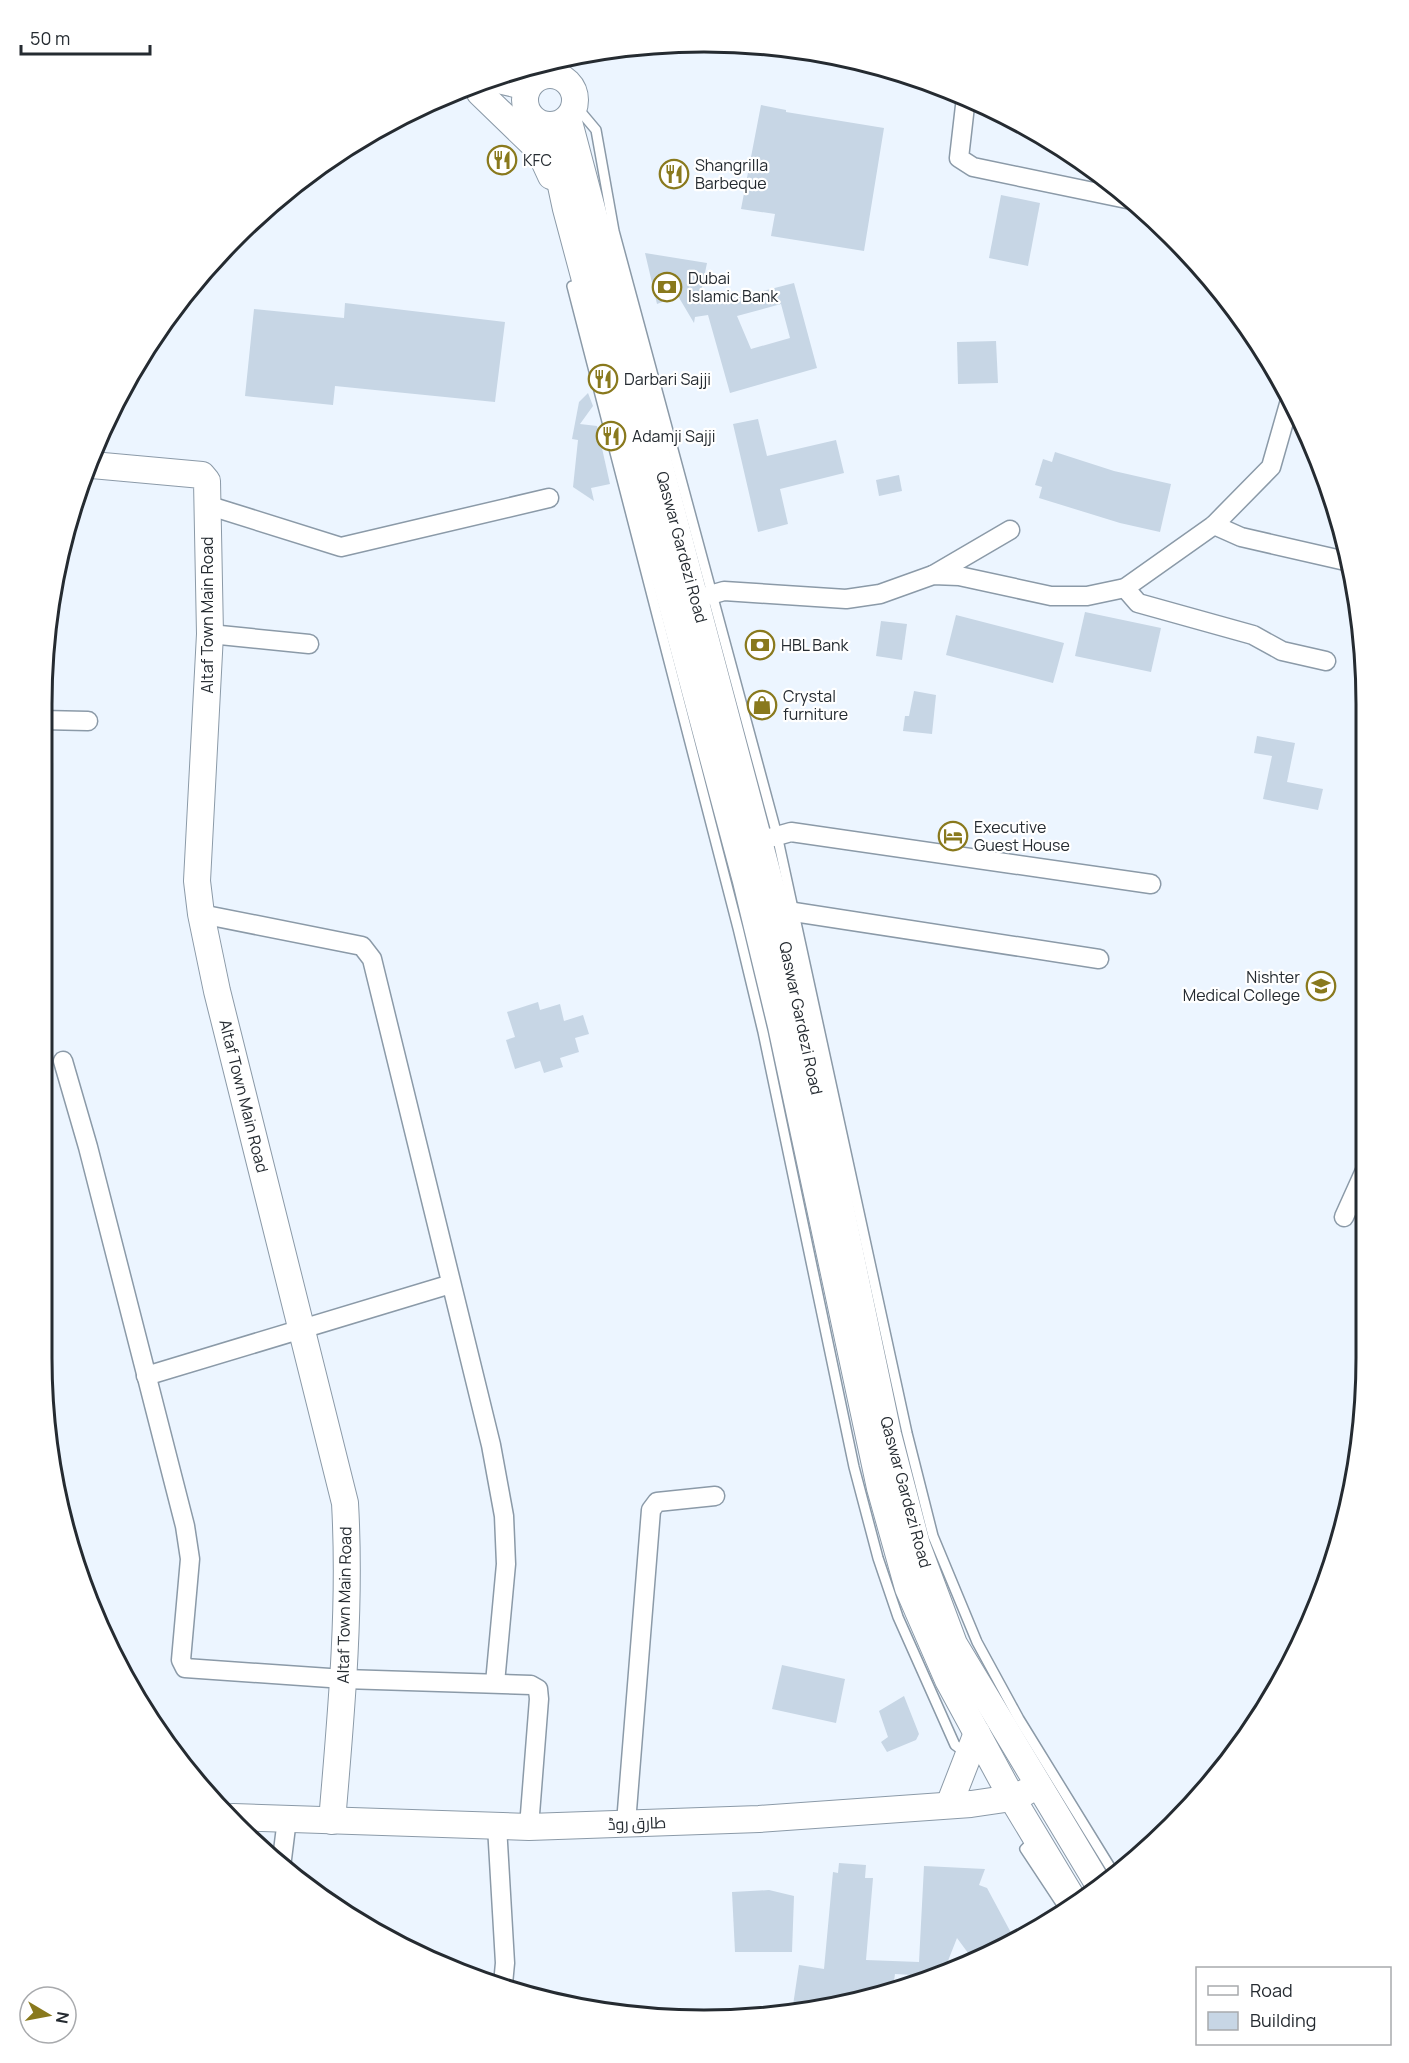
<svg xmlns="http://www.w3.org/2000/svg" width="1409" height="2063" font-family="Manrope,Cairo,sans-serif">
  <rect width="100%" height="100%" fill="#ecf5ff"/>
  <g fill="#c7d6e5" fill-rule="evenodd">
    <polygon points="761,105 786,110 786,112 884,128 864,251 771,236 775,214 741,209"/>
    <polygon points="1001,195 1040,203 1028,266 989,258"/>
    <path d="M 645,253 L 707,263 L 699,302 L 743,296 L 794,283 L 817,368 L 730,393 L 708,315 L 695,317 L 694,323 L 678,296 L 657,304 ZM 781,304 L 790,338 L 751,349 L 737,316 Z"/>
    <polygon points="345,303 505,322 495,402 335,386 333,405 245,396 254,309 344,318"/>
    <polygon points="996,341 998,383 958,384 957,342"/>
    <polygon points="588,393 593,406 580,424 597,426 610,484 591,488 594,501 573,487 578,440 572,439 579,402"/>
    <polygon points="758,419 767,456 836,440 844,473 780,489 788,524 758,532 733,424"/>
    <polygon points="1055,452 1114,471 1171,484 1160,532 1120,523 1039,498 1042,487 1035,485 1043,459 1052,462"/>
    <polygon points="899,475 902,491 879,496 876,480"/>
    <polygon points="1085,612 1161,628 1151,672 1075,656"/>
    <polygon points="956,615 1064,643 1053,683 946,655"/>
    <polygon points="881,621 907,624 902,660 876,656"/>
    <polygon points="914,691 936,695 932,734 903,731 905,716 909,716"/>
    <polygon points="1257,736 1295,743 1287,782 1323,789 1318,810 1263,799 1272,756 1254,753"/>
    <polygon points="538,1002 540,1010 560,1004 564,1021 583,1015 589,1034 575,1038 579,1052 560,1058 563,1067 544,1073 540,1061 515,1069 506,1040 515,1037 507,1012"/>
    <polygon points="782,1665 845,1679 836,1723 772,1709"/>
    <polygon points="904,1696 919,1734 916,1740 887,1752 881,1742 888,1737 879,1711"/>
    <polygon points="839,1863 866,1865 865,1878 873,1878 866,1960 919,1962 924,1866 985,1869 979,1885 987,1888 1016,1942 998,1953 974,1961 957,1938 944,1971 930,1976 895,1974 893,1988 833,2008 792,2012 799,1965 824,1969 833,1872 838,1873"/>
    <polygon points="769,1890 794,1896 792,1952 735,1952 732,1892"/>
  </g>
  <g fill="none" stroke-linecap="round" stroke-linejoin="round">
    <g stroke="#8b9aa8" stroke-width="12">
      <g id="lane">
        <polyline points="575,105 596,130 614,231 777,835 907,1433 933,1536 977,1642 1019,1719 1115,1875"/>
        <polyline points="583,283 572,286 738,928 763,1032 854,1467 878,1558 898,1617 955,1745 966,1753"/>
        <polyline points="1034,1840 1025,1849 1060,1902"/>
      </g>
    </g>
    <g stroke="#8b9aa8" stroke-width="21">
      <g id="street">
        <polyline points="966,97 959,158 973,167 1127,199"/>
        <polyline points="207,505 341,547 549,498"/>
        <polyline points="1214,525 1241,537 1350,562"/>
        <polyline points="933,575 1010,530"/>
        <polyline points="1125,588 1138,603 1253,635 1282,651 1326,661"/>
        <polyline points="710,595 724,591 846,599 880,594 933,575 959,576 1051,596 1087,596 1125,588 1214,525 1271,467 1291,397"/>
        <polyline points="210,634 309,644"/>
        <polyline points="42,720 88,721"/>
        <polyline points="759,841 791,832 1151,884"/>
        <polyline points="794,912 1099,959"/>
        <polyline points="201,914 362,946 372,959 491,1445 504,1516 506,1564 495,1683"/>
        <polyline points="63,1061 88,1147 185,1526 190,1559 181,1660 185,1668 344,1679 531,1685 538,1689 539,1699 529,1827"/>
        <polyline points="1344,1217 1367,1166"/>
        <polyline points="146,1376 451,1284"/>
        <polyline points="626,1823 651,1510 657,1502 715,1496"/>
        <polyline points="497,1826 505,1963 503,1984"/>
        <polyline points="281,1867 287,1819"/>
      </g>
    </g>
    <g stroke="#8b9aa8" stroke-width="28">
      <g id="secondary">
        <circle cx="550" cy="100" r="25"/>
        <polyline points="494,79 528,87"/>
        <polyline points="480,93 539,150 551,176"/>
        <polyline points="568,118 784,936 888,1434 917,1545 954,1644 1100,1887"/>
        <polyline points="548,125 566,209 746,881 781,1026 880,1488 908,1588 948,1680 1012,1798 1077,1906"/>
        <path d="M 92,465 L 202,475 L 207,481 L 210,634 L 197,881 L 201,914 L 217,991 L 345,1503 C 351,1609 341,1715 332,1821"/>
        <polyline points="949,1805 977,1733"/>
        <polyline points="233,1817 529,1827 759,1819 971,1804 1012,1798 1026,1792"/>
      </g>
    </g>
    <use href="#lane" stroke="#fff" stroke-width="9"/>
    <use href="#street" stroke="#fff" stroke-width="18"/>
    <use href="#secondary" stroke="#fff" stroke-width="26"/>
  </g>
  <defs>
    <g id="restaurant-ring" transform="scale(1.5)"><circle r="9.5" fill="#fff" stroke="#89791d" stroke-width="1.5"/><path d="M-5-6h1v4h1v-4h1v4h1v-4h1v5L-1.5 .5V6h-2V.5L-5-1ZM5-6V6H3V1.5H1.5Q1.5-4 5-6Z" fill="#89791d"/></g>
    <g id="bank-ring" transform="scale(1.5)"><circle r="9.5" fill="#fff" stroke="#89791d" stroke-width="1.5"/><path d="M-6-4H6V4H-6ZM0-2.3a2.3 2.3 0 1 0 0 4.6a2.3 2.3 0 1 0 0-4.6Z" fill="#89791d"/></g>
    <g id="shop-ring" transform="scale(1.5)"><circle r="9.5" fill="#fff" stroke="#89791d" stroke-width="1.5"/><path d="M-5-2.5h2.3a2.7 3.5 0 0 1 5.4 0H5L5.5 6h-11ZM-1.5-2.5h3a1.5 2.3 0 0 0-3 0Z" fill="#89791d"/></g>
    <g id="hotel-ring" transform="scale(1.5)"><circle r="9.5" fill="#fff" stroke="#89791d" stroke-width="1.5"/><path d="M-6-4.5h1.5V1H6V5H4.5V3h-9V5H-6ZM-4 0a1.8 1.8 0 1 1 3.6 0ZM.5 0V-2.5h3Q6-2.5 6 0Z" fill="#89791d"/></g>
    <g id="university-ring" transform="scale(1.5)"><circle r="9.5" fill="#fff" stroke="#89791d" stroke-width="1.5"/><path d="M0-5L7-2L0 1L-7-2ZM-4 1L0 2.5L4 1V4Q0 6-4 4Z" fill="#89791d"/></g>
  </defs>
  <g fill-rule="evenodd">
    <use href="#restaurant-ring" x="502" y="160"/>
    <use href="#restaurant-ring" x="674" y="174"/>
    <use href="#bank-ring" x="667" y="287"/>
    <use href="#restaurant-ring" x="603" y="379"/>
    <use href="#restaurant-ring" x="611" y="436"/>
    <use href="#bank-ring" x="760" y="645"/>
    <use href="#shop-ring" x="762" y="705"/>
    <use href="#hotel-ring" x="953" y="836"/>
    <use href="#university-ring" x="1321" y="986"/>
  </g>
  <g text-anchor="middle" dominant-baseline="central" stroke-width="4.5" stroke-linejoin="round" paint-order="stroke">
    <g font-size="16" fill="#252b31" stroke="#fff" text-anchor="start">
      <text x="523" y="160">KFC</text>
      <text x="695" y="165">Shangrilla<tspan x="695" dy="18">Barbeque</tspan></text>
      <text x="688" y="278">Dubai<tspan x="688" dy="18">Islamic Bank</tspan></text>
      <text x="624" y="379">Darbari Sajji</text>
      <text x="632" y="436">Adamji Sajji</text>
      <text x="781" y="645">HBL Bank</text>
      <text x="783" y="696">Crystal<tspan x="783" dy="18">furniture</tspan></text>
      <text x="974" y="827">Executive<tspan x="974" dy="18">Guest House</tspan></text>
      <text x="1300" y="977" text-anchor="end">Nishter<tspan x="1300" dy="18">Medical College</tspan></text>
    </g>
    <g font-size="16" fill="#252b31" stroke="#fff">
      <text transform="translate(682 547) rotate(75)">Qaswar Gardezi Road</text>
      <text transform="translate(207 615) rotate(-90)">Altaf Town Main Road</text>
      <text transform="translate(801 1018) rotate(78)">Qaswar Gardezi Road</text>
      <text transform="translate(244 1096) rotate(76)">Altaf Town Main Road</text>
      <text transform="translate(906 1492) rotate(75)">Qaswar Gardezi Road</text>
      <text transform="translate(344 1605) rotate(-89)">Altaf Town Main Road</text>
      <text transform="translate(637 1823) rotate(-2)">طارق روڈ</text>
    </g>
  </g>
  <path d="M0 0H1409V2063H0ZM704 52H704A652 652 0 0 1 1356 704V1358A652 652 0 0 1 704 2010H704A652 652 0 0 1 52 1358V704A652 652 0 0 1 704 52Z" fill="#fff" fill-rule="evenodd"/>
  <path fill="none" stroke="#252b31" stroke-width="3" d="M704 52H704A652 652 0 0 1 1356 704V1358A652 652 0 0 1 704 2010H704A652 652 0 0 1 52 1358V704A652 652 0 0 1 704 52Z"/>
  <rect x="1196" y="1967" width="195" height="78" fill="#ffffff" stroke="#a8aaad" stroke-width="1.5"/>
  <rect x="1208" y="1986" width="30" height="9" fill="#ffffff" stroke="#a8aaad" stroke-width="1.5"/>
  <text x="1250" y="1997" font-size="18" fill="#252b31">Road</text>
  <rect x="1208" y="2012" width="30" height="18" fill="#c7d6e5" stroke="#a8aaad" stroke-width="1.5"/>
  <text x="1250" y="2027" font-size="18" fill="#252b31">Building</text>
  <g transform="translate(48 2015) rotate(100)"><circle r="28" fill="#ffffff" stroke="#a8aaad" stroke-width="1.5"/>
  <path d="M0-4.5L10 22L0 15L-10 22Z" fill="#89791d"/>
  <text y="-9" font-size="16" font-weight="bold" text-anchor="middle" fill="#252b31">N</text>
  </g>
  <path d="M21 45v9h129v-9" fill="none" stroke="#252b31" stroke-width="3"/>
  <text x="30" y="45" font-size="18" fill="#252b31" stroke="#ffffff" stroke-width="4.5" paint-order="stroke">50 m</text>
</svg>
